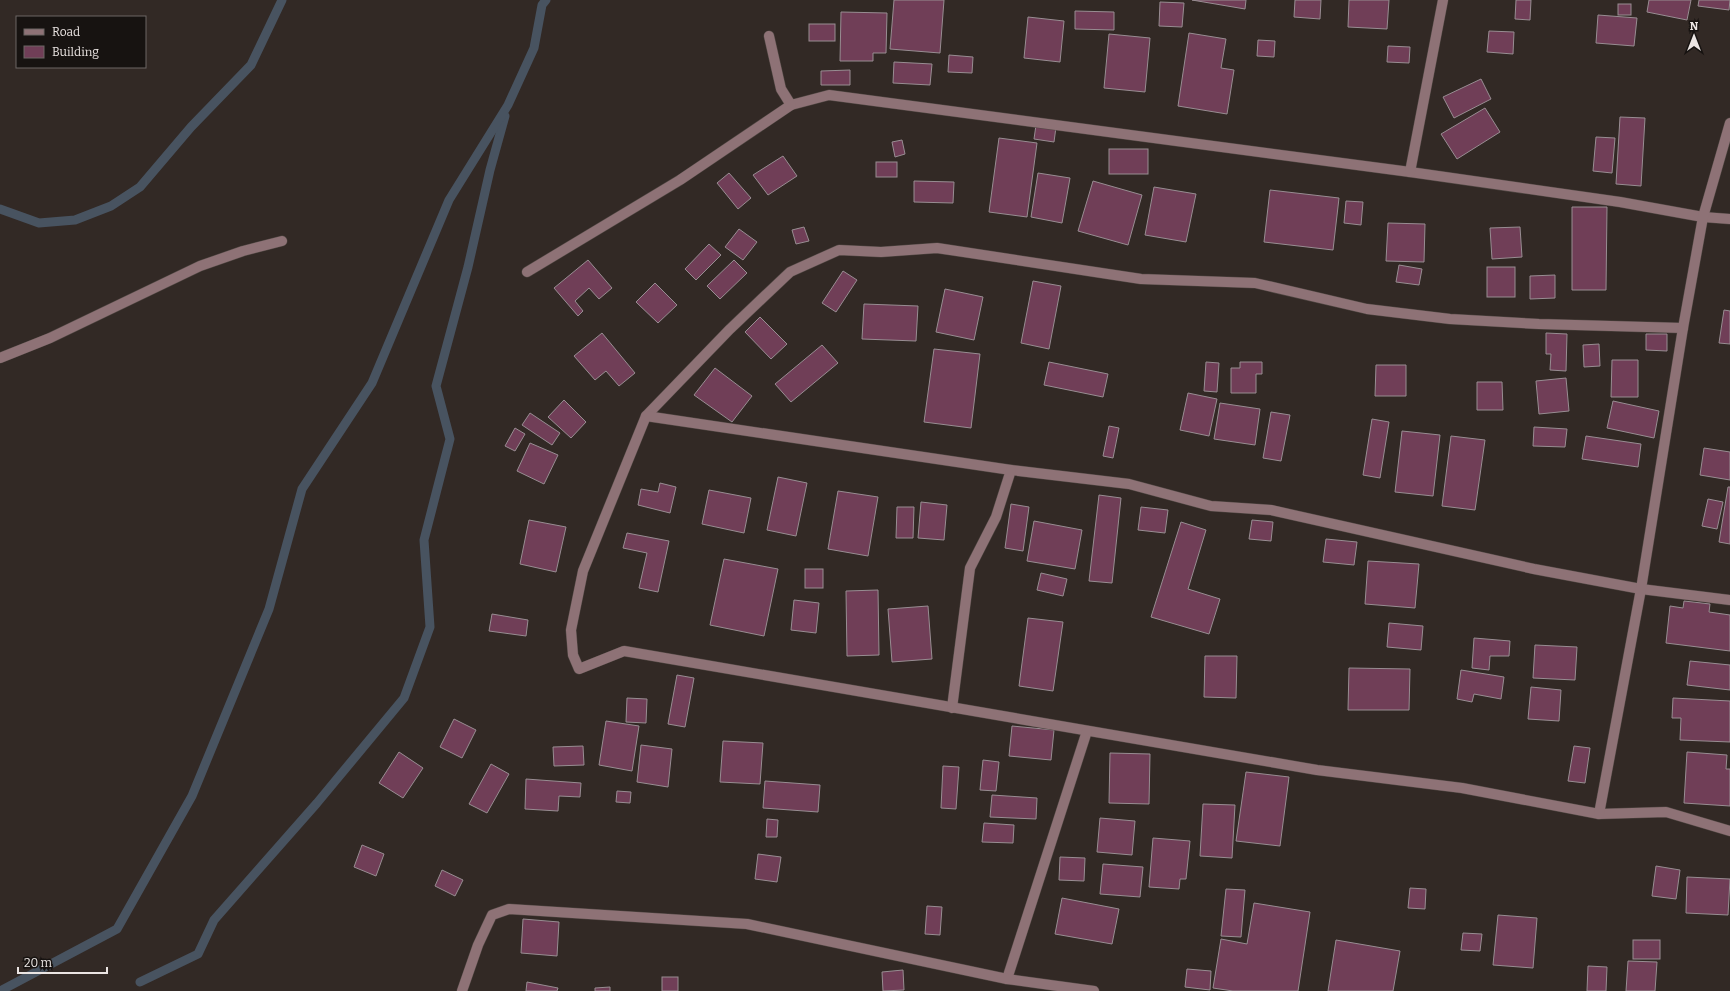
<svg xmlns="http://www.w3.org/2000/svg" width="1730" height="991" font-family="Bitter,serif">
  <rect width="100%" height="100%" fill="#322925"/>
  <g fill="none" stroke-linecap="round" stroke-linejoin="round">
    <g stroke="#485360" stroke-width="9">
      <polyline points="0,209 39,223 75,220 111,206 140,187 191,127 251,65 282,0"/>
      <polyline points="140,982 198,954 214,920 317,803 404,698 430,627 424,540 450,439 436,386 468,267 490,170 505,116"/>
      <polyline points="0,991 117,929 192,796 269,609 302,489 372,383 449,200 508,105 534,48 542,5 546,0"/>
    </g>
  </g>
  <g fill="#703e57" stroke="#988d92">
    <polygon points="894,0 944,0 940,53 890,49"/>
    <polygon points="1192,0 1246,0 1245,9"/>
    <polygon points="1295,0 1321,0 1320,19 1294,17"/>
    <polygon points="1349,0 1389,0 1387,29 1348,27"/>
    <polygon points="1516,0 1531,0 1530,20 1515,19"/>
    <polygon points="1649,0 1691,0 1687,20 1647,12"/>
    <polygon points="1699,0 1730,0 1729,10 1698,6"/>
    <polygon points="1160,2 1184,3 1182,27 1159,26"/>
    <rect x="1618" y="4" width="13" height="11"/>
    <polygon points="1075,11 1114,12 1114,30 1075,29"/>
    <polygon points="841,12 887,13 886,53 873,53 873,61 840,61"/>
    <polygon points="1598,15 1637,18 1634,46 1596,43"/>
    <polygon points="1028,17 1064,21 1060,62 1024,58"/>
    <rect x="809" y="24" width="26" height="17"/>
    <polygon points="1489,31 1514,32 1513,54 1487,52"/>
    <polygon points="1189,33 1226,39 1221,68 1234,70 1227,114 1178,106"/>
    <polygon points="1109,34 1150,38 1145,92 1104,88"/>
    <polygon points="1258,40 1275,41 1274,57 1257,56"/>
    <polygon points="1388,46 1410,47 1409,63 1387,62"/>
    <polygon points="949,55 973,57 972,73 948,72"/>
    <polygon points="894,62 932,64 930,85 893,83"/>
    <polygon points="850,70 850,85 821,85 821,71"/>
    <polygon points="1481,79 1491,99 1454,118 1443,97"/>
    <polygon points="1485,108 1500,132 1457,159 1441,134"/>
    <polygon points="1620,117 1645,118 1641,186 1616,184"/>
    <polygon points="1036,125 1056,127 1054,142 1034,139"/>
    <polygon points="1596,137 1615,138 1612,173 1593,171"/>
    <polygon points="999,138 1037,143 1027,217 989,212"/>
    <polygon points="902,140 905,154 895,157 892,142"/>
    <rect x="1109" y="149" width="39" height="25"/>
    <polygon points="783,156 797,176 768,195 753,175"/>
    <rect x="876" y="162" width="21" height="15"/>
    <polygon points="729,173 751,198 738,209 717,183"/>
    <polygon points="1038,173 1070,178 1062,223 1031,217"/>
    <polygon points="914,181 954,182 953,203 914,202"/>
    <polygon points="1093,181 1142,195 1128,245 1078,231"/>
    <polygon points="1154,187 1196,194 1186,242 1145,235"/>
    <polygon points="1270,190 1339,198 1333,250 1264,242"/>
    <polygon points="1346,201 1363,202 1361,225 1344,223"/>
    <polygon points="1572,207 1607,207 1606,290 1572,290"/>
    <polygon points="1388,223 1425,224 1424,262 1386,261"/>
    <polygon points="804,227 809,241 796,244 792,230"/>
    <polygon points="1520,227 1522,257 1492,259 1490,228"/>
    <polygon points="739,229 757,242 743,260 725,247"/>
    <polygon points="709,244 721,255 696,280 685,269"/>
    <polygon points="588,260 612,288 599,299 589,288 575,301 583,311 578,316 554,288"/>
    <polygon points="734,260 747,273 720,299 707,286"/>
    <polygon points="1399,265 1422,269 1419,285 1396,282"/>
    <rect x="1487" y="267" width="28" height="30"/>
    <polygon points="843,271 857,280 836,312 822,303"/>
    <polygon points="1555,275 1555,298 1530,299 1530,276"/>
    <polygon points="1033,281 1061,286 1049,349 1021,343"/>
    <polygon points="655,283 677,305 658,323 636,302"/>
    <polygon points="945,289 983,297 974,340 936,332"/>
    <polygon points="864,304 918,306 916,341 862,339"/>
    <polygon points="1724,310 1730,311 1730,344 1719,343"/>
    <polygon points="760,317 787,344 771,359 745,332"/>
    <polygon points="602,333 635,373 619,386 606,371 595,380 574,356"/>
    <polygon points="1546,333 1567,334 1566,371 1550,370 1551,354 1546,354"/>
    <polygon points="1646,334 1667,334 1667,351 1646,350"/>
    <polygon points="1599,344 1600,366 1584,367 1583,345"/>
    <polygon points="822,345 838,363 791,402 775,384"/>
    <polygon points="934,349 980,354 971,428 924,422"/>
    <polygon points="1612,360 1638,360 1638,397 1611,397"/>
    <polygon points="1049,362 1108,374 1103,397 1044,385"/>
    <polygon points="1206,362 1219,363 1217,392 1204,391"/>
    <polygon points="1240,362 1262,362 1262,374 1256,374 1256,393 1231,393 1231,368 1240,368"/>
    <polygon points="1376,365 1406,365 1406,396 1375,396"/>
    <polygon points="715,368 752,396 732,422 694,395"/>
    <polygon points="1566,378 1569,411 1539,414 1536,381"/>
    <polygon points="1477,382 1502,382 1503,410 1477,410"/>
    <polygon points="1188,393 1217,399 1209,436 1180,430"/>
    <polygon points="564,400 586,422 571,438 548,417"/>
    <polygon points="1613,401 1659,411 1654,438 1607,428"/>
    <polygon points="1220,403 1260,409 1255,445 1214,439"/>
    <polygon points="1271,412 1290,415 1281,461 1263,458"/>
    <polygon points="530,413 560,433 552,445 522,425"/>
    <polygon points="1372,419 1389,422 1380,478 1363,475"/>
    <polygon points="1109,426 1119,428 1113,458 1103,456"/>
    <polygon points="1534,427 1567,429 1565,447 1533,446"/>
    <polygon points="515,428 525,434 515,451 505,446"/>
    <polygon points="1402,431 1440,435 1433,496 1395,492"/>
    <polygon points="1451,436 1485,440 1475,510 1442,506"/>
    <polygon points="1586,436 1641,444 1638,467 1582,459"/>
    <polygon points="530,443 558,455 544,484 517,471"/>
    <polygon points="1704,448 1730,452 1730,480 1700,475"/>
    <polygon points="778,477 807,483 796,536 767,530"/>
    <polygon points="660,483 676,487 670,513 638,505 641,489 658,492"/>
    <polygon points="1728,487 1730,487 1730,544 1719,542"/>
    <polygon points="709,490 751,498 744,533 702,524"/>
    <polygon points="838,491 878,497 868,556 828,549"/>
    <polygon points="1099,495 1121,498 1112,583 1089,581"/>
    <polygon points="1708,499 1723,502 1717,529 1702,526"/>
    <polygon points="921,502 947,505 944,540 918,538"/>
    <polygon points="1011,504 1029,507 1023,551 1005,548"/>
    <polygon points="897,507 914,507 913,538 896,538"/>
    <polygon points="1141,507 1168,510 1165,533 1138,530"/>
    <polygon points="529,520 566,527 556,572 520,564"/>
    <polygon points="1252,520 1273,522 1271,541 1249,539"/>
    <polygon points="1034,521 1082,530 1075,569 1027,561"/>
    <polygon points="1181,522 1206,530 1188,589 1220,599 1209,634 1151,617"/>
    <polygon points="627,533 669,541 658,592 639,588 647,553 623,548"/>
    <polygon points="1326,539 1357,542 1354,565 1323,562"/>
    <polygon points="724,559 778,569 764,636 710,625"/>
    <polygon points="1368,561 1419,564 1415,608 1365,604"/>
    <rect x="805" y="569" width="18" height="19"/>
    <polygon points="1041,573 1067,579 1063,596 1037,590"/>
    <polygon points="878,590 879,655 847,656 846,591"/>
    <polygon points="794,600 819,603 816,633 791,630"/>
    <polygon points="1684,601 1710,604 1709,612 1730,615 1730,651 1666,643 1670,606 1683,608"/>
    <polygon points="928,606 932,659 892,662 888,609"/>
    <polygon points="492,614 528,620 526,636 489,631"/>
    <polygon points="1028,618 1063,622 1053,691 1019,686"/>
    <polygon points="1389,623 1423,626 1421,650 1387,647"/>
    <polygon points="1474,638 1510,641 1509,656 1490,656 1489,670 1472,668"/>
    <polygon points="1535,645 1577,647 1575,680 1533,678"/>
    <polygon points="1205,656 1237,656 1236,698 1204,697"/>
    <polygon points="1690,661 1730,665 1730,690 1687,685"/>
    <polygon points="1349,668 1410,669 1409,710 1348,710"/>
    <polygon points="1461,670 1504,677 1501,699 1474,694 1472,702 1457,699"/>
    <polygon points="677,675 694,678 685,727 668,724"/>
    <polygon points="1531,687 1561,690 1559,721 1528,719"/>
    <polygon points="627,698 647,699 646,723 626,722"/>
    <polygon points="1673,698 1730,701 1730,742 1680,740 1681,718 1672,718"/>
    <polygon points="454,719 476,730 462,758 440,747"/>
    <polygon points="606,721 639,726 632,771 599,765"/>
    <polygon points="1012,726 1054,730 1051,760 1009,756"/>
    <polygon points="723,741 763,743 760,784 720,782"/>
    <polygon points="641,745 672,749 668,787 637,782"/>
    <polygon points="583,746 584,765 554,766 553,747"/>
    <polygon points="1574,746 1590,748 1585,783 1568,781"/>
    <polygon points="399,752 423,768 403,798 379,783"/>
    <polygon points="1687,752 1727,755 1726,769 1730,769 1730,806 1684,803"/>
    <polygon points="1110,753 1150,754 1149,804 1109,803"/>
    <polygon points="983,760 999,762 996,791 980,790"/>
    <polygon points="491,764 509,774 487,813 469,804"/>
    <polygon points="943,766 959,767 956,809 941,808"/>
    <polygon points="1246,772 1289,777 1280,846 1236,841"/>
    <polygon points="526,779 581,783 580,797 559,796 558,811 525,809"/>
    <polygon points="765,781 820,785 818,812 763,808"/>
    <polygon points="617,791 631,792 630,803 616,802"/>
    <polygon points="992,795 1037,798 1036,819 990,817"/>
    <polygon points="1203,804 1235,805 1232,858 1200,856"/>
    <polygon points="1100,818 1135,821 1132,855 1097,852"/>
    <polygon points="767,819 778,820 777,837 766,837"/>
    <polygon points="984,823 1014,825 1013,843 982,842"/>
    <polygon points="1153,838 1190,841 1186,879 1180,879 1179,889 1149,887"/>
    <polygon points="362,845 384,854 376,876 354,867"/>
    <polygon points="758,854 781,857 777,882 755,879"/>
    <polygon points="1060,857 1085,858 1084,881 1059,880"/>
    <polygon points="1103,864 1143,867 1140,897 1100,894"/>
    <polygon points="1656,866 1680,870 1676,899 1652,896"/>
    <polygon points="442,870 463,880 455,896 435,886"/>
    <polygon points="1687,877 1730,879 1728,915 1686,913"/>
    <polygon points="1410,888 1426,889 1425,909 1408,908"/>
    <polygon points="1226,889 1245,890 1241,937 1221,936"/>
    <polygon points="1062,898 1119,909 1112,944 1055,934"/>
    <polygon points="1254,903 1310,912 1298,991 1233,991 1213,988 1221,939 1247,944"/>
    <polygon points="927,906 942,907 940,935 925,934"/>
    <polygon points="1498,915 1537,918 1533,968 1493,965"/>
    <polygon points="523,919 559,922 557,956 521,953"/>
    <polygon points="1463,933 1482,934 1480,951 1461,950"/>
    <polygon points="1336,940 1400,951 1393,991 1328,991"/>
    <rect x="1633" y="940" width="27" height="19"/>
    <polygon points="1628,961 1657,962 1655,991 1626,991"/>
    <polygon points="1588,966 1607,967 1606,991 1587,991"/>
    <polygon points="1187,969 1211,971 1210,990 1185,987"/>
    <polygon points="903,970 904,990 883,991 882,972"/>
    <rect x="662" y="977" width="16" height="14"/>
    <polygon points="527,982 558,988 557,991 526,991"/>
    <polygon points="610,987 610,991 595,991 595,988"/>
  </g>
  <g fill="none" stroke-linecap="round" stroke-linejoin="round">
    <g stroke="#504743" stroke-width="11">
      <g id="minor">
        <polyline points="769,36 781,89 791,105 829,95 1410,172 1620,202 1703,217 1730,219"/>
        <polyline points="1410,172 1443,0"/>
        <polyline points="527,272 680,180 791,105"/>
        <polyline points="1683,328 1539,324 1450,319 1367,309 1255,283 1141,279 937,248 881,252 839,250 790,272 730,329 646,416 583,571 571,630 573,655 579,669 624,651 1317,770 1462,788 1599,814 1666,812 1730,831"/>
        <polyline points="0,358 50,338 200,266 243,251 282,241"/>
        <polyline points="646,416 1011,470 1129,484 1211,506 1271,510 1534,569 1641,589 1730,600"/>
        <polyline points="952,708 970,568 996,517 1011,470"/>
        <polyline points="1599,814 1641,589 1683,328 1703,217 1730,123"/>
        <polyline points="1007,979 1087,731"/>
        <polyline points="462,991 478,945 492,915 509,909 747,924 1007,979 1094,991"/>
      </g>
    </g>
    <use href="#minor" stroke="#8e7276" stroke-width="10"/>
  </g>
  <rect x="16" y="16" width="130" height="52" fill="#171311" stroke="#6c6765"/>
  <rect x="24" y="29" width="20" height="6" fill="#8e7276" stroke="#6c6765"/>
  <text x="52" y="36" font-size="12" fill="#ebe5e3">Road</text>
  <rect x="24" y="46" width="20" height="12" fill="#703e57" stroke="#6c6765"/>
  <text x="52" y="56" font-size="12" fill="#ebe5e3">Building</text>
  <g transform="translate(1694 36)" stroke="#171311" stroke-width="3" paint-order="stroke">
  <path d="M0-3L7 15L0 10L-7 15Z" fill="#ebe5e3"/>
  <text y="-6" font-size="11" font-weight="bold" text-anchor="middle" fill="#ebe5e3">N</text>
  </g>
  <path d="M18 967v6h89v-6" fill="none" stroke="#ebe5e3" stroke-width="2"/>
  <text x="24" y="967" font-size="12" fill="#ebe5e3" stroke="#171311" stroke-width="3" paint-order="stroke">20 m</text>
</svg>
